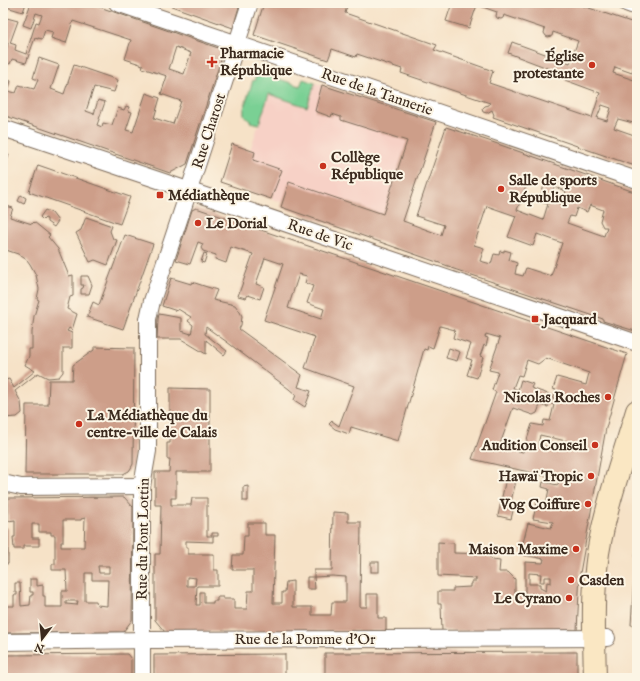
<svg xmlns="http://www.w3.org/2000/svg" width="640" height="681" font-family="'IM FELL English',serif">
  <rect width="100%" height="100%" fill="#fcf5e5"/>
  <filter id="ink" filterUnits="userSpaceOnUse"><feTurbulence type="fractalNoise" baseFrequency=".025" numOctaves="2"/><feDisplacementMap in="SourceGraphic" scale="8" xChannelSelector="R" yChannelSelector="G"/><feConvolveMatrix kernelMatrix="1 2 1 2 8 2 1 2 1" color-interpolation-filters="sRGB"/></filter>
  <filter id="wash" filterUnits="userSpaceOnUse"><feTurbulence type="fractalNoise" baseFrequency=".012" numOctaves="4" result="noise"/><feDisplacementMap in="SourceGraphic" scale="16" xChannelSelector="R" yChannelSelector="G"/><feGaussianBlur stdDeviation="0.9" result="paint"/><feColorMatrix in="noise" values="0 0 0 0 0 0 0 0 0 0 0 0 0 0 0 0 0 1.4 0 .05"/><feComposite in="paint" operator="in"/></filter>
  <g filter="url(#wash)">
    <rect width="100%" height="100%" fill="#f6e2c7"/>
    <polygon fill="#f7d1c6" points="315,83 436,122 403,221 441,234 444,225 451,267 281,207 282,202 220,182 232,144 250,150 269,94 306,107"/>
    <path fill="#7ad094" stroke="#5a7d59" d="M 262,73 L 300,86 L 303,79 L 315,83 L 307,107 L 269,94 L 259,124 L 250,122 L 251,121 C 245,118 243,115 244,109 L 244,108 L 253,80 L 254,81 C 255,77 258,74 262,74 Z"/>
    <g id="blocks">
      <g fill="#cd9e89" fill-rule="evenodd">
        <polygon points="3,3 26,3 23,12 3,6"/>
        <path d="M 31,3 L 88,3 L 224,50 L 187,164 L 170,173 L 3,115 L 3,74 L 7,75 L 5,79 L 11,81 L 8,91 L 16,93 L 19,85 L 34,89 L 38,80 L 33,78 L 39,58 L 59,65 L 51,89 L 64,94 L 74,65 L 118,80 L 114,92 L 94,87 L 86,111 L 94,114 L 98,100 L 105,102 L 97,125 L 102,127 L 103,123 L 112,125 L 118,108 L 124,110 L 126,106 L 129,107 L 128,111 L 132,112 L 126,130 L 133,132 L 146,93 L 160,98 L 154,118 L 173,124 L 181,101 L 161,94 L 167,76 L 142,68 L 143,65 L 125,59 L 131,40 L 73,21 L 66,43 L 51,38 L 53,32 L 45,30 L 42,39 L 38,38 L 38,39 L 35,38 L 26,63 L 12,59 L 10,64 L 3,61 L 8,43 L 3,41 L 3,17 L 18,21 L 10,43 L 16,45 L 15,50 L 26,54 L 36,22 L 39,23 L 42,15 L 36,13 L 31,28 L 23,25 ZM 176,47 L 191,53 L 184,74 L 169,69 Z"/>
        <polygon points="163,3 240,3 233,28"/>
        <path d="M 264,3 L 348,3 L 345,13 L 437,45 L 434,50 L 493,71 L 489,83 L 592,118 L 600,93 L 565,80 L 566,75 L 508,53 L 512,42 L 570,63 L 578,41 L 553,32 L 552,36 L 548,37 L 546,36 L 544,33 L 545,29 L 504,15 L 503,18 L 501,19 L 497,18 L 496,16 L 497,12 L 477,5 L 469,28 L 446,21 L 452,3 L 574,3 L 637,24 L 637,63 L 635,62 L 632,73 L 615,67 L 613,73 L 637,81 L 637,124 L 618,119 L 614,128 L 637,136 L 637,158 L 635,166 L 493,117 L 494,115 L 492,110 L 487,113 L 483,112 L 482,109 L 485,106 L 489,105 L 490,103 L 401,73 L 402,69 L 357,54 L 356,57 L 332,49 L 328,60 L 254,35 ZM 602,105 L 611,108 L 607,121 L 597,118 Z"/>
        <path d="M 322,85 L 436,122 L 403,221 L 441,235 L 444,225 L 416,216 L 446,127 L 492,142 L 637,193 L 637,325 L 635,331 L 603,321 L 603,319 L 451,268 L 451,267 L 281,207 L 289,182 L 383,214 L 407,141 L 341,120 L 341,117 L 332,114 L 331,117 L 315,111 ZM 529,178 L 545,183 L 541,194 L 542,194 L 540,202 L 548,204 L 543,220 L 517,210 ZM 554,187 L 566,191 L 562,204 L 549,200 ZM 590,205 L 603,210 L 600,221 L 603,227 L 607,227 L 604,236 L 567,223 L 570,216 L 574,217 L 577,208 L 587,212 ZM 487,206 L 516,216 L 508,237 L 533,246 L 537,234 L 562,243 L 551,276 L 526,268 L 523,276 L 515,274 L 517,263 L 509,260 L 511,252 L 504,250 L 504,252 L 500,251 L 499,255 L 494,254 L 491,264 L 480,261 L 484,248 L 474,245 Z"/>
        <polygon points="232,144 255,152 253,160 282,170 271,199 220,182"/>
        <polygon points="3,153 9,155 3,172"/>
        <polygon points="38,165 130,197 120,224 29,192"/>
        <polygon points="21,195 26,198 24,204 18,201"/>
        <polygon points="3,205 13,208 10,217 32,224 34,222 50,235 48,237 58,249 69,276 73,275 73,296 70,297 67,309 77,314 72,330 69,328 67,331 72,333 72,348 63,348 63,372 59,377 48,378 38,373 15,391 21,402 22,413 17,417 3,418 3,381 9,379 14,388 35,371 25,365 29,356 29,349 32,349 32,332 34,316 39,300 37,299 39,289 36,275 30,264 27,260 18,254 3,249"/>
        <path d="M 196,208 L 627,354 L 606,428 L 580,573 L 577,630 L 442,631 L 441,604 L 438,604 L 438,591 L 453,591 L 453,588 L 470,587 L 470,584 L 472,584 L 472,581 L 476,581 L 476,578 L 438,576 L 438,542 L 454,543 L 454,553 L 486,554 L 493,560 L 500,561 L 499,572 L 508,572 L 515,579 L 515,594 L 525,594 L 525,562 L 543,563 L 544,559 L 524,555 L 521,551 L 528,523 L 551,528 L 553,522 L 533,519 L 537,502 L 546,504 L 549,489 L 542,487 L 543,482 L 558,485 L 559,479 L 472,459 L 496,392 L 492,390 L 498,372 L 489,370 L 500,338 L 486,334 L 485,337 L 488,338 L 486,346 L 484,345 L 480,356 L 483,357 L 477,378 L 467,375 L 472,360 L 466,358 L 471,344 L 453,338 L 455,330 L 440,326 L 433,348 L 428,346 L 427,350 L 424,349 L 398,441 L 351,427 L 349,434 L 335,429 L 329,424 L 332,421 L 339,426 L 354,386 L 305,368 L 315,337 L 264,320 L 283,264 L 265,258 L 256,284 L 264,287 L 260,299 L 248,295 L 246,298 L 238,296 L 253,254 L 231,247 L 226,263 L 215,259 L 216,255 L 203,251 L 201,248 L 203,244 L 198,242 L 190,264 L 176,260 L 192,210 ZM 299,274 L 307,276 L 305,283 L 313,286 L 307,303 L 324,309 L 321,319 L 288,308 ZM 546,358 L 589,373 L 586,385 L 557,377 L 553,389 L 556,390 L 553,400 L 550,399 L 551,395 L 531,388 L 533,384 L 521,380 L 518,390 L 513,388 L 518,375 L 522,376 L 527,360 L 538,364 ZM 549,403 L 554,405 L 550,421 L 544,420 L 543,426 L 532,424 L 523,452 L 499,447 L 513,408 L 533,415 L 537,413 L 540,405 L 548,407 ZM 540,435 L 566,441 L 565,446 L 550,443 L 549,448 L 538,445 ZM 529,573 L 541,574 L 540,582 L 544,582 L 544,577 L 551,577 L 551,583 L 547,582 L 546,591 L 540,588 L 540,584 L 529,584 Z"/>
        <polygon points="45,210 52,213 58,221 54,227 47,222 47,219 45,218 43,220 40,217"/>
        <polygon points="86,217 112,226 110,231 113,239 117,240 108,265 95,260 90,262 76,233 81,230"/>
        <polygon points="125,235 153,244 123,329 87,317 93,302 99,305"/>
        <polygon points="204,253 207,254 204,263 201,262"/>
        <polygon points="81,276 88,276 92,285 89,294 81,294 81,289 83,288 84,285 81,285"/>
        <polygon points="171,278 191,284 192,282 204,286 217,290 213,300 235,305 240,312 242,316 241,325 239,329 302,375 298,387 311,391 305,407 294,400 296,395 289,389 227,342 206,327 205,334 227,351 224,355 206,340 206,354 181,339 157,339 158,319 159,314 181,318 181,331 185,332 191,334 193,325 188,321 191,317 178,309 177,311 162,306"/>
        <polygon points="94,347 134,348 133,464 131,468 129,471 123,474 25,474 26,405 48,405 49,380 72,380 73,365 94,350"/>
        <polygon points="449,348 460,352 457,361 446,358"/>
        <path d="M 170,388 L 210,389 L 210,472 L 176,472 L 176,498 L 171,498 L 171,505 L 191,505 L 192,498 L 207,498 L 207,536 L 212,536 L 212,533 L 218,533 L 218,536 L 213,536 L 213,542 L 186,541 L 186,547 L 188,547 L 188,554 L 214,554 L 214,570 L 218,570 L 218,586 L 197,586 L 196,605 L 200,605 L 200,592 L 204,592 L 204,603 L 213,603 L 213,601 L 217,601 L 217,597 L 223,597 L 223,599 L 234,599 L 234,609 L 247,609 L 248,591 L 253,591 L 253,570 L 232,570 L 233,555 L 243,555 L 244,536 L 248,536 L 248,523 L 265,523 L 265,535 L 275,535 L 273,603 L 282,603 L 282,592 L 285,592 L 286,582 L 293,581 L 293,607 L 312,607 L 312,615 L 331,615 L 332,602 L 346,602 L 346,577 L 332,576 L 314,577 L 315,589 L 307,589 L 307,577 L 314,577 L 314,570 L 332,570 L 333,512 L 348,513 L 348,522 L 361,522 L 360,607 L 367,607 L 367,594 L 378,594 L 378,618 L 386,618 L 386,631 L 165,632 L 155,620 L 155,554 L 160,554 L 161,505 L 155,505 L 155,472 L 169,472 L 170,459 L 167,459 L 167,443 L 170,443 ZM 187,577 L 196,578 L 195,586 L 187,586 Z"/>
        <polygon points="506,478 516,481 509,509 513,511 511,519 498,516"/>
        <polygon points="248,486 248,501 243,501 243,487"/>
        <path d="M 124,497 L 133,507 L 132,620 L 123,632 L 3,633 L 3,606 L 14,606 L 14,595 L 17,595 L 17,592 L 15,592 L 15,583 L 20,583 L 21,606 L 30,605 L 31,595 L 33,595 L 33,592 L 30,592 L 30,579 L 37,579 L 37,586 L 43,585 L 43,596 L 45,596 L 45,607 L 62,607 L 62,591 L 67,591 L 66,570 L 52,570 L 52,564 L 55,564 L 55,535 L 51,535 L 51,532 L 39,532 L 39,524 L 32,524 L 32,538 L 39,538 L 39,546 L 23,546 L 23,549 L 14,549 L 13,537 L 15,537 L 15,520 L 8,521 L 8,498 ZM 85,518 L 84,547 L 61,547 L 61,542 L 63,542 L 63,520 L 81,520 L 81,519 ZM 98,566 L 109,566 L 109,573 L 99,573 ZM 85,573 L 92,573 L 92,580 L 108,580 L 107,606 L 97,605 L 96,601 L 85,601 ZM 66,601 L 78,601 L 77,605 L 66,604 Z"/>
        <polygon points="3,528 8,528 8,564 3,563"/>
        <polygon points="636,544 637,544 637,642 636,642 635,625 631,625"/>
        <rect x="371" y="562" width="8" height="10"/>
        <polygon points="571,652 577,652 577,678 450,678 450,676 442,676 442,678 325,678 325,653"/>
        <polygon points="127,654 131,659 131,678 113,678 113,677 99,677 99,678 88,678 88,677 76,677 76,678 3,678 3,655"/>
        <polygon points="285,654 285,678 154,678 154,655"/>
      </g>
    </g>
  </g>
  <g filter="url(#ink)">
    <use href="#blocks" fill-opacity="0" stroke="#7c6a59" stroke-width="1"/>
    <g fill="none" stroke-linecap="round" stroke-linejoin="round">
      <g stroke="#7c6a59" stroke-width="18">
        <g id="street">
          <polyline points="117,3 637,180"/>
          <polyline points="626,3 637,7"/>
          <polyline points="3,128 173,185 637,343"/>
          <polyline points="3,483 21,487 142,486"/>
          <polyline points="3,642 151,640 607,638"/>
          <polyline points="142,678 142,486 148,451 148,319 152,301 189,190 250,3"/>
        </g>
      </g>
      <g stroke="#7c6a59" stroke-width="24">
        <path id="secondary" d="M 595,678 C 594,636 592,594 598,553 C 606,505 623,458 637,411"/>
      </g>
      <use href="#street" stroke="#fff" stroke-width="16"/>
      <use href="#secondary" stroke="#fae7c3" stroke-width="22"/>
    </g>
  </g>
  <g fill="#c8321e" stroke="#fcf5e5" stroke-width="1.5">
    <path d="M210 56h4v4h4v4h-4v4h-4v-4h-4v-4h4z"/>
    <circle cx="592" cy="65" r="4"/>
    <circle cx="323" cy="166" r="4"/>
    <circle cx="501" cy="189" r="4"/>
    <rect x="156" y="191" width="8" height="8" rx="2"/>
    <circle cx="198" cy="223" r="4"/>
    <rect x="531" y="315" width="8" height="8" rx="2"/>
    <circle cx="608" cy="397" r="4"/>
    <circle cx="79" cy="424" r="4"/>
    <circle cx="595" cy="445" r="4"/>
    <circle cx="591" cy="476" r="4"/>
    <circle cx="588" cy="504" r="4"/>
    <circle cx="576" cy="549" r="4"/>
    <circle cx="571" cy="580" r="4"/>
    <circle cx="569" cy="598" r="4"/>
  </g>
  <g text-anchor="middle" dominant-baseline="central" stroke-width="4" stroke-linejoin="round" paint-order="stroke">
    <g font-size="15" font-weight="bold" fill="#3b2a1e" stroke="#fcf5e5" text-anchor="start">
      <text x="220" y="53">Pharmacie<tspan x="220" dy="17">République</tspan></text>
      <text x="584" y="56" text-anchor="end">Église<tspan x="584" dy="17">protestante</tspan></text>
      <text x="331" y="157">Collège<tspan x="331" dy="17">République</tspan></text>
      <text x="509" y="180">Salle de sports<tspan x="509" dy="17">République</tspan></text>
      <text x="168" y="195">Médiathèque</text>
      <text x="206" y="223">Le Dorial</text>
      <text x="543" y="319">Jacquard</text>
      <text x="600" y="397" text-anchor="end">Nicolas Roches</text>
      <text x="87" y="415">La Médiathèque du<tspan x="87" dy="17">centre-ville de Calais</tspan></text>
      <text x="587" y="445" text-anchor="end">Audition Conseil</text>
      <text x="583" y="476" text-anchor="end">Hawaï Tropic</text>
      <text x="580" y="504" text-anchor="end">Vog Coiffure</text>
      <text x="568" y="549" text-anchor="end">Maison Maxime</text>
      <text x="579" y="580">Casden</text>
      <text x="561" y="598" text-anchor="end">Le Cyrano</text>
    </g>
    <g font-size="15" fill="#3b2a1e" stroke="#fcf5e5">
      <text transform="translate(377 92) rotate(19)">Rue de la Tannerie</text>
      <text transform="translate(209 131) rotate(-72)">Rue Charost</text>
      <text transform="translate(320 235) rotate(19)">Rue de Vic</text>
      <text transform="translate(143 539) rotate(-89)">Rue du Pont Lottin</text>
      <text x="305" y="639">Rue de la Pomme d'Or</text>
    </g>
  </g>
  <rect width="640" height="681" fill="none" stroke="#fcf5e5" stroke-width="16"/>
  <g transform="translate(42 639) rotate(196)" stroke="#fcf5e5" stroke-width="3" paint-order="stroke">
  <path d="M0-3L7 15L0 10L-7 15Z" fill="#3b2a1e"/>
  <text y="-6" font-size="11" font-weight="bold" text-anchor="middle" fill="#3b2a1e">N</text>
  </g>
</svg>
